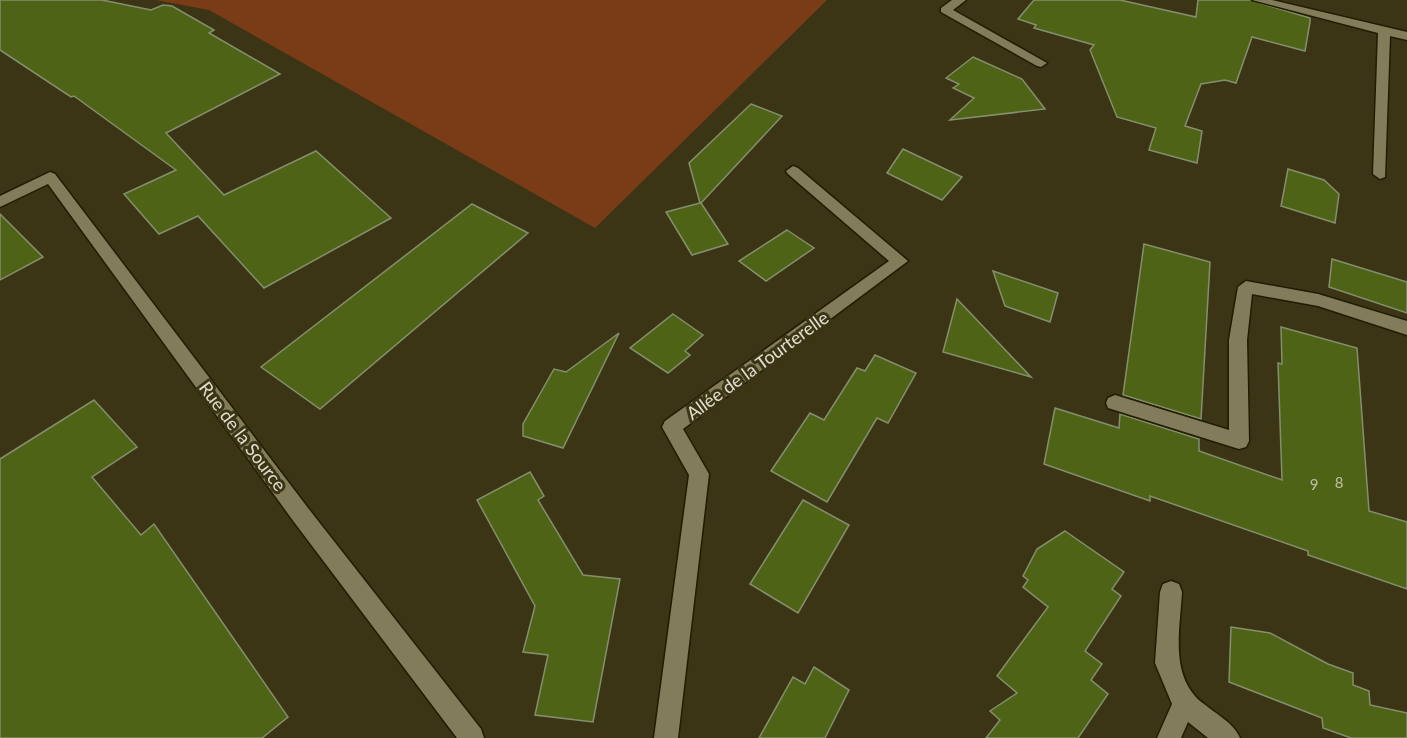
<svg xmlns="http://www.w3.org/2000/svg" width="1407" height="738" font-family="Lato,sans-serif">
  <rect width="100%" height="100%" fill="#3b3516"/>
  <polygon fill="#793c16" points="156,0 827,0 595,228 209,10"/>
  <g fill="#4f6317" stroke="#848f6f" stroke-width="1.5">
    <polygon points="0,0 102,0 151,10 163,5 172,6 214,30 209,33 280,74 166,133 224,195 316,151 391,218 264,288 198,216 159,234 124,194 176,170 74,96 71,97 0,50"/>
    <polygon points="1034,0 1120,0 1196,17 1198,0 1250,0 1310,18 1310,22 1305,51 1252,37 1236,83 1225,80 1201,84 1185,126 1202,131 1197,163 1149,150 1156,128 1117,117 1090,50 1094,45 1034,28 1036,25 1018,19"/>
    <polygon points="973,57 1022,79 1045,109 950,120 974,98 953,88 959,84 946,78"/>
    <polygon points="751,104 782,116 701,203 728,244 692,255 666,212 700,203 689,163"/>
    <polygon points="903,149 962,177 942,200 887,173"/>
    <polygon points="1288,169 1324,180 1339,194 1335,223 1281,206"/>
    <polygon points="472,204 528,233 320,409 261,367"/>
    <polygon points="0,214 43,257 0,280"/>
    <polygon points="787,230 814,248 766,281 739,261"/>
    <polygon points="1144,244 1210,262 1201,419 1123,395"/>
    <polygon points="1332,259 1407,282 1407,313 1329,287"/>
    <polygon points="993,271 1058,293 1050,322 1005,306"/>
    <polygon points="957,299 1031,377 943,352"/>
    <polygon points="673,314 703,335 685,351 690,355 668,373 630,348"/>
    <polygon points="1281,327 1357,348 1369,511 1407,522 1407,589 1308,555 1308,551 1150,496 1150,501 1044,464 1055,408 1119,428 1120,414 1199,439 1199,451 1282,480 1278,363 1282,364"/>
    <polygon points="619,333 563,448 523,436 523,424 554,369 566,372"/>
    <polygon points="875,355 916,373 888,423 877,418 827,502 771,471 810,413 824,420 857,368 865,371"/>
    <polygon points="94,400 137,447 92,477 141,535 154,524 288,717 262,738 0,738 0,459"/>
    <polygon points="530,472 544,496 538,500 583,575 620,579 593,722 535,715 548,655 523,652 535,606 477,500"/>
    <polygon points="803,500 849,525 798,613 750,584"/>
    <polygon points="1065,531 1124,572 1112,589 1121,596 1085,651 1102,664 1091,680 1108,694 1078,738 986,738 1000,720 990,711 1017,693 997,676 1048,607 1023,587 1028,580 1023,576 1037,549"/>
    <polygon points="1231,627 1270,633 1328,664 1353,673 1353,685 1369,691 1370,705 1407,713 1407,738 1351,738 1323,728 1322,718 1229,682"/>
    <polygon points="814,667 849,690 825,738 759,738 793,677 805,684"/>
  </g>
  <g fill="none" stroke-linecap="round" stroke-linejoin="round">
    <g stroke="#221c00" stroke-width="3">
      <g id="minor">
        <polygon points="952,0 966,0 953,10 1047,63 1041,67 1037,66 941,12 941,8"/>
        <polygon points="1252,0 1272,0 1407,32 1407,40 1390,36 1385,177 1380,179 1373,174 1378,33"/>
        <polygon points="793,166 798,168 908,261 683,429 709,474 678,738 654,738 689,475 662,427 665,421 889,261 788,174 786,171"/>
        <polygon points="50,172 55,174 308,508 481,729 484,738 457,738 294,522 48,184 0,207 0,196"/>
        <polygon points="1246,281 1318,294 1407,321 1407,335 1318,306 1252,294 1247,340 1249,441 1246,447 1239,449 1108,408 1106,403 1108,398 1115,395 1229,430 1229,340 1238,287"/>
        <path d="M 1171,581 L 1179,584 L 1182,592 C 1180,630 1169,678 1204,704 C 1216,714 1234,723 1240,738 L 1208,738 L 1188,722 L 1181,738 L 1157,738 L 1172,704 L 1155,663 L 1160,592 L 1163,584 Z"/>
      </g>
    </g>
    <use href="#minor" fill="#827c5b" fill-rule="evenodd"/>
  </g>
  <g text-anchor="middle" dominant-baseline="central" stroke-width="6" stroke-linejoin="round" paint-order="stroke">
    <g font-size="15" fill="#bcbfa0">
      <text x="1339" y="482">8</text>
      <text x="1314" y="484">9</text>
    </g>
    <g font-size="18" fill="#e1decd" stroke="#3b3516">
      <text transform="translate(757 365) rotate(-36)">Allée de la Tourterelle</text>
      <text transform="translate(243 436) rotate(53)">Rue de la Source</text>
    </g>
  </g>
</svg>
